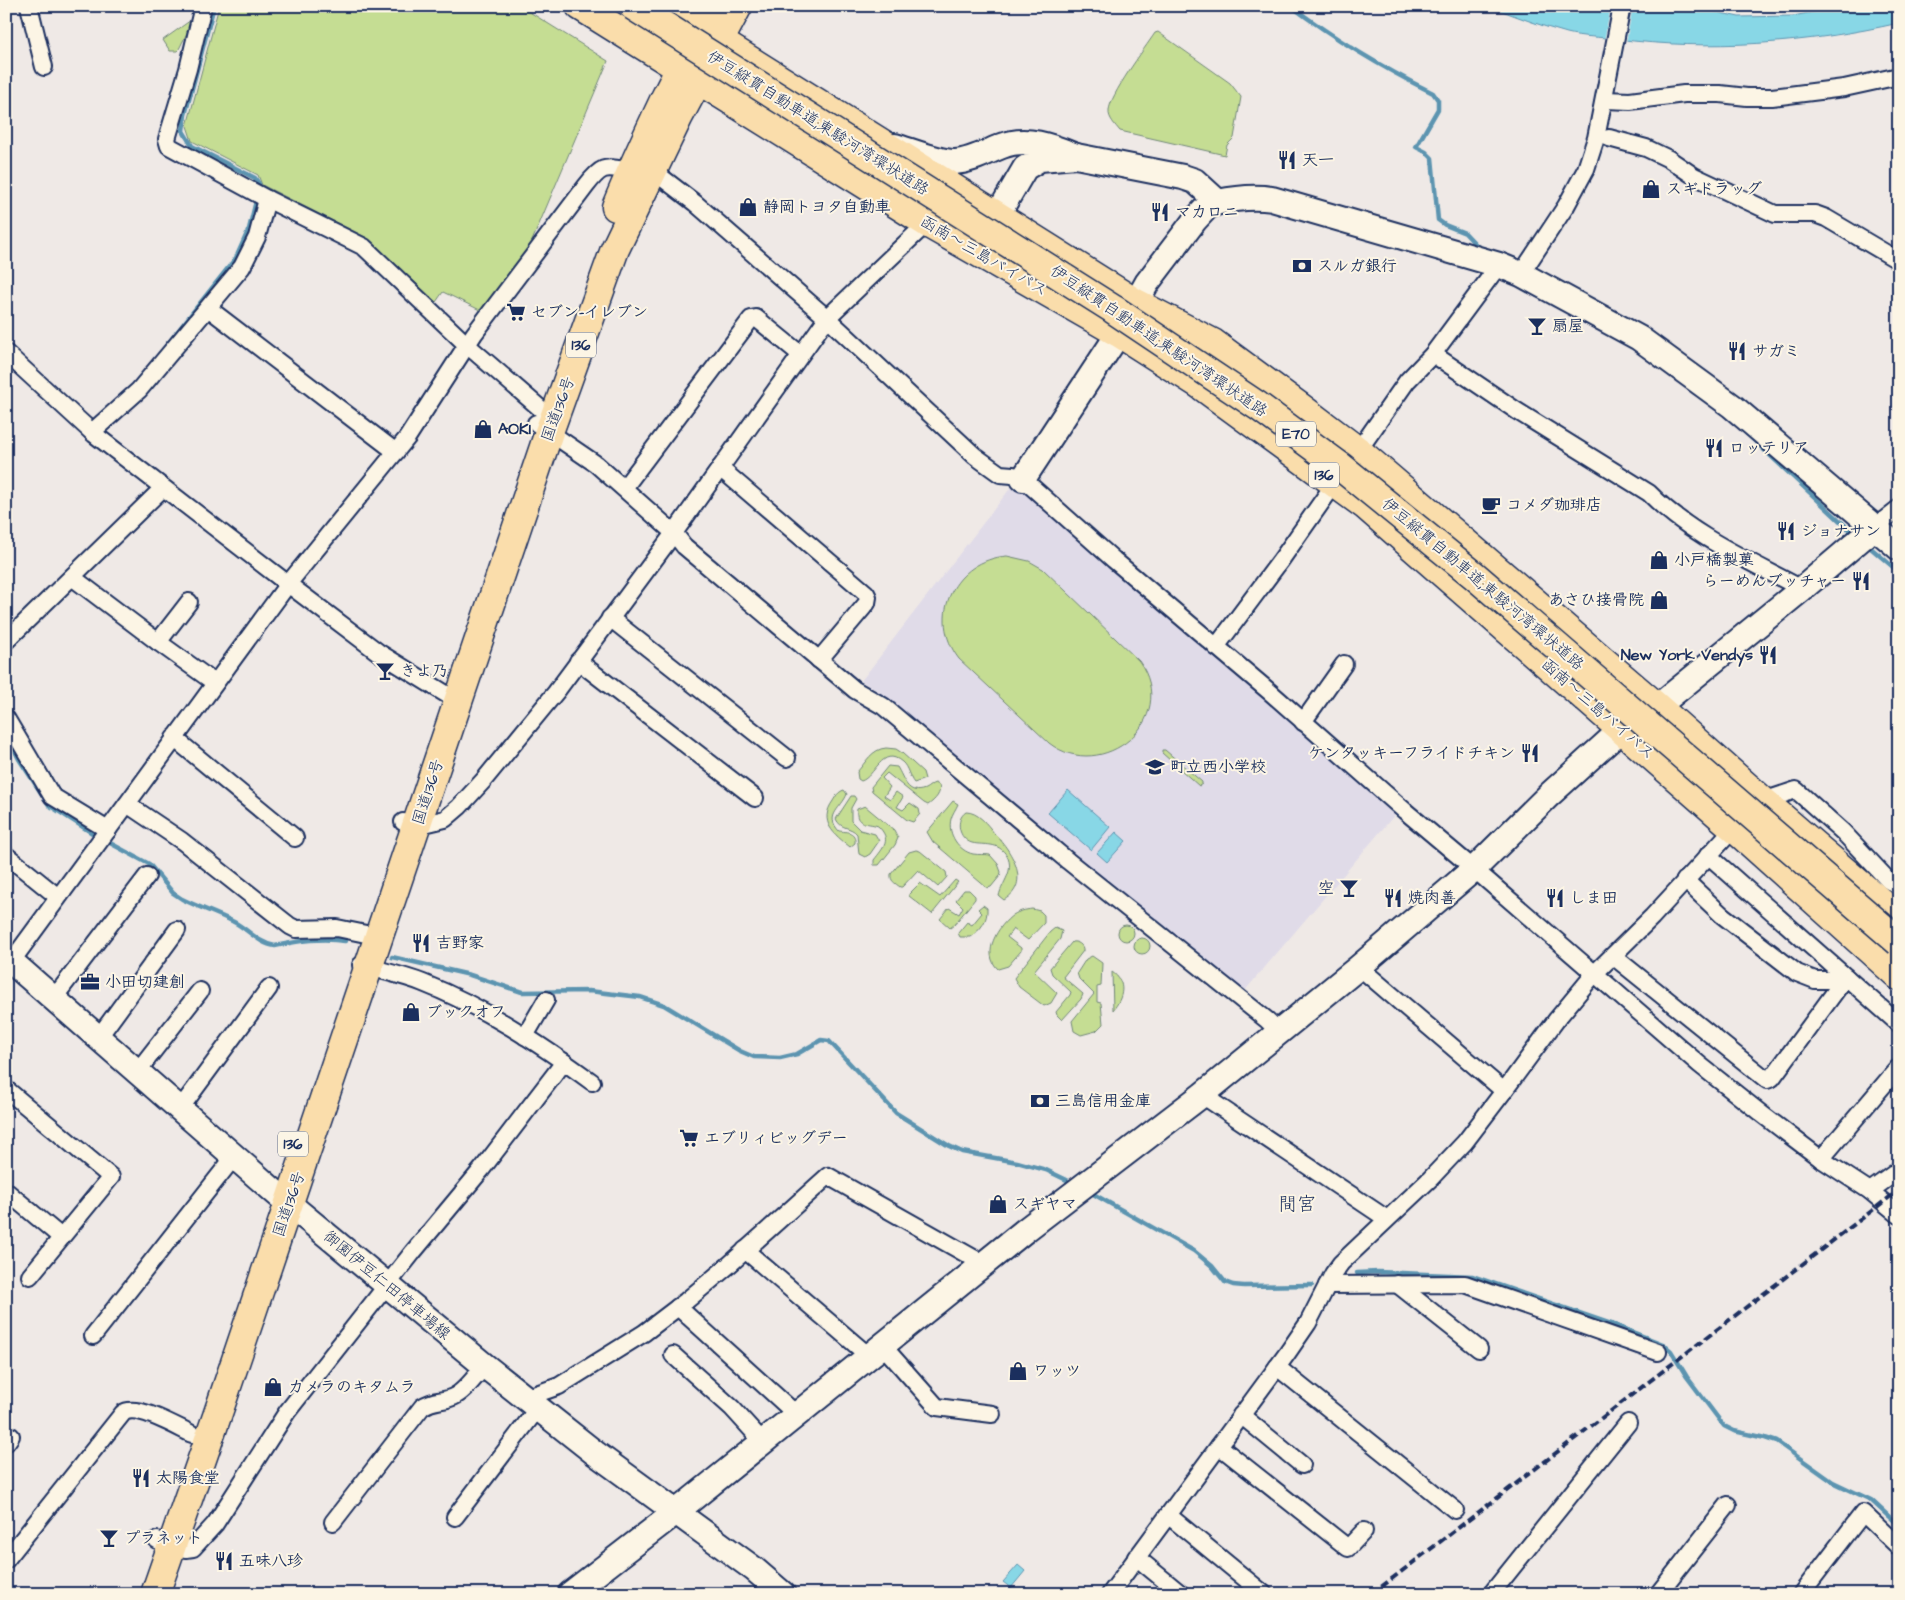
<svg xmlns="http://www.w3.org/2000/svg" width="1905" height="1600" font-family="'Architects Daughter','Klee One',sans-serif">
  <rect width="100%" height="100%" fill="#efe9e6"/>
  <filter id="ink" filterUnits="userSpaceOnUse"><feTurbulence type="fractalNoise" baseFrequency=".02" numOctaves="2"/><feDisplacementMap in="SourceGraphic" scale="10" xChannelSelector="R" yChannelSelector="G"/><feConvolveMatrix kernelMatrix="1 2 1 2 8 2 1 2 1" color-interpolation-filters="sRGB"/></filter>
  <g filter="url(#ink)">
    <polygon fill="#e0dbe8" points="1020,484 1397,812 1242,994 906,717 878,691 861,681 1012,486"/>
    <g fill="#c5dd93" stroke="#708678">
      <polygon points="219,6 520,6 608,61 524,260 484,312 443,292 436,302 367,238 262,185 258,175 192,141 187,126"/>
      <polygon points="191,20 186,35 179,49 177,51 170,51 163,40"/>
      <path d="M 1158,32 L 1230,83 L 1241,97 L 1234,138 L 1227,145 L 1225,155 L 1120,131 C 1116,126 1108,118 1109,111 C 1109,96 1145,48 1155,33 Z"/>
      <path d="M 1007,556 L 1029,561 L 1043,569 L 1139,661 C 1181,720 1102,784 1049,743 L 959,659 C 926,616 955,560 1007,556 Z"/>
      <path d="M 886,748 L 896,749 L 902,753 L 923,772 L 925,779 L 914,783 C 909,777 908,767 902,762 C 882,745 875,777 861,781 L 858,779 L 857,772 C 866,762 872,749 886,748 Z"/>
      <polygon points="1162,750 1165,750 1202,782 1202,784 1199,786 1162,753"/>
      <path d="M 888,766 L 897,767 C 904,778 907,796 925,789 C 929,787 931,784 935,783 L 939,785 C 942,793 935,800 928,805 L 924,803 L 887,773 L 882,778 L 890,787 L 884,796 L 890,800 L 896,792 L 903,797 L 897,807 L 903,810 L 910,803 L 919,809 L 920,814 L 913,822 L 907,820 L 872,791 L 871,787 Z"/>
      <path d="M 844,790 L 847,794 C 842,808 824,815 839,831 C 847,832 856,831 855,843 L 850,847 C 834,834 818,822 833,801 C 836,796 838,792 844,790 Z"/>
      <path d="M 851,796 L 854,796 L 856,799 L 851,808 L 851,821 L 860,830 L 875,834 L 879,841 L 870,854 L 865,857 L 859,854 L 857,834 C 851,826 841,830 836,819 Z"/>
      <path d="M 953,801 L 958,804 C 956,809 952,814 951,819 C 947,834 959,851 973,854 C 979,855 984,854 990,855 L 998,864 L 1001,872 L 1000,876 L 991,887 L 987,888 L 933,842 L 927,832 Z"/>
      <path d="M 865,806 L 894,830 L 898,838 L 895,845 L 879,865 L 874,865 L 874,860 C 884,847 892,840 878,826 C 867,822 855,826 857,809 Z"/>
      <path d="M 966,812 C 978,812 987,824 994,833 C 1010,849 1033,883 1004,900 L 999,896 C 1002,882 1015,871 1007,856 C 998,841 985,846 972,843 C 958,839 955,819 966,812 Z"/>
      <path d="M 916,850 L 920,851 L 946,872 L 947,877 L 938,887 L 918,870 L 902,887 L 900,887 C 895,883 890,881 891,874 L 909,852 Z"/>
      <polygon points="955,880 958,882 932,914 909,896 909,894 920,883 940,897"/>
      <polygon points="964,890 969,890 975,896 975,899 954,925 950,928 940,919 949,908 959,914 963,907 956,900"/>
      <path d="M 983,905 L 987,908 C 988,920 981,930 970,937 L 960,937 L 958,933 L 967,922 L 972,925 L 982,913 L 978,909 Z"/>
      <path d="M 1032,909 L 1040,911 L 1044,915 L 1044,923 L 1028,940 L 1013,929 L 1007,937 L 1021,948 L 1021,951 L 1008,966 L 998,969 C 981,953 998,926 1013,915 C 1019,911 1025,910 1032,909 Z"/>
      <circle cx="1126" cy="933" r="8"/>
      <polygon points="1055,928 1062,931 1060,939 1034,971 1057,993 1051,1003 1044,1006 1019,987 1014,978 1050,932"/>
      <circle cx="1142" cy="946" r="8"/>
      <path d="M 1072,942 C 1077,941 1084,945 1083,951 L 1063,977 L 1083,994 L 1081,999 L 1062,1020 L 1057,1015 L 1056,1012 L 1070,995 L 1071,992 L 1052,974 L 1050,968 Z"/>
      <polygon points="1092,956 1102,963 1101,986 1097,987 1097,1002 1101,1003 1103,1024 1096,1031 1081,1035 1074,1031 1072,1021 1094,994 1079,979 1077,973 1086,959"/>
      <path d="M 1112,972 C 1127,982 1123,998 1113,1010 Z"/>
    </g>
    <g fill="#88d7e6" stroke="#5c94b0">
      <path d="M 1488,6 L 1689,6 L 1739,17 L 1793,16 L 1844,6 L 1899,6 L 1899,23 C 1806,44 1710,51 1616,39 C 1600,37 1582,37 1567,33 C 1540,26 1514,15 1488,6 Z"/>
      <polygon points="1068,790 1110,827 1091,850 1048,813"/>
      <polygon points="1116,832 1126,841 1107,862 1097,853"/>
      <polygon points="1018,1565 1025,1571 1011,1588 1003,1582"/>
    </g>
    <polygon fill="#efe9e6" points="1611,6 1633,6 1626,43 1604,41"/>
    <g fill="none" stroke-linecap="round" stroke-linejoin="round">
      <g stroke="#5c94b0" stroke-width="4.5">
        <polyline points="214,6 185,115 183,131 192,146 255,178 259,184 258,189"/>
        <path d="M 1291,6 C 1336,40 1383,68 1433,93 L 1438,100 L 1438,109 L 1416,147 L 1426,152 L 1432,158 L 1438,220 L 1445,225 L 1465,233 L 1481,250"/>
        <polyline points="166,346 236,258 249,229 257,197"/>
        <polyline points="1743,430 1854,534"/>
        <polyline points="1866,544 1899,572"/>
        <path d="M 8,737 L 19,759 L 49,805 L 97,836 L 149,864 L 173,893 L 182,899 C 198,907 216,913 232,921 C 247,928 259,944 275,946 C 299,941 321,937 345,941"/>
        <polyline points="392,957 470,975 522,992 589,991 640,997 664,1005 740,1051 754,1057 780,1058 797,1054 821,1040 829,1041 896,1113 949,1146 962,1152 1017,1162 1046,1170 1075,1184"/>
        <polyline points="1088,1191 1194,1251 1212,1266 1225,1282 1233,1285 1244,1286 1312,1285"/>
        <polyline points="1357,1273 1378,1272 1472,1276 1617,1326 1663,1344 1671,1351 1687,1377 1724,1426 1734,1431 1765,1438 1777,1442 1833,1482 1871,1500 1899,1526"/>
      </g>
      <g stroke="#1b2f5e" stroke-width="20">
        <g id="street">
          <polyline points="29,6 44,67"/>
          <polyline points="203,6 188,69 167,139 169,146 267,199 364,247 467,345 541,409"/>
          <polyline points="1605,100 1630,101 1684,94 1720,94 1747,97 1772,97 1844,88 1899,76"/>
          <polyline points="1609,138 1646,148 1669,159 1694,176 1775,214 1815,214 1826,218 1899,261"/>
          <polyline points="652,170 695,203 827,318 975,456 1000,474 1013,475 1023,479 1114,560 1270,692 1405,811 1474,869 1700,1065 1763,1115 1821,1159 1870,1191 1899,1215"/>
          <polyline points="1521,274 1566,206 1586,169 1596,138 1622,6"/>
          <polyline points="208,308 396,452"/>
          <polyline points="6,353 94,434 288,584 378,652 446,694"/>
          <path d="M 1433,354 L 1517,411 L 1649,493 C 1691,536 1750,561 1802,589"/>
          <polyline points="536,423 596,464 674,533 684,546 855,690 883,706 1068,861 1267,1020 1280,1032"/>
          <polyline points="92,432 139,390 242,267 257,237 267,199"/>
          <polyline points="1358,451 1407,381 1433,354 1499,265"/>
          <polyline points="720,468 866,593 868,597 867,603 819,660"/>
          <polyline points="624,488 751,319 756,318 800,354"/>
          <polyline points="1875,527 1899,508"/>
          <polyline points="72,577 158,642"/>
          <polyline points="189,602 158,642 215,683"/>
          <polyline points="610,618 787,758"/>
          <polyline points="6,641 163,488"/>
          <polyline points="1216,647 1281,560 1335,483"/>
          <polyline points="578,661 755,798"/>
          <polyline points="6,718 52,796 108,830"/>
          <polyline points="1303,722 1344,664"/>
          <polyline points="174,738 295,838"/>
          <polyline points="1763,801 1796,790 1843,832 1888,880 1899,887"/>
          <polyline points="127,804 182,841 290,926 296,929 337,928 366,934"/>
          <polyline points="403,822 416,826 445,819 459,807 483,781 556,692 674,533 827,318 927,223"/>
          <polyline points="6,855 58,897"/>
          <polyline points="1708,855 1899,1024"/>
          <polyline points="1685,880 1722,915 1797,973 1815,980 1829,980 1841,973"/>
          <polyline points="1613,956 1767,1080 1772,1078 1846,977"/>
          <path d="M 361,965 C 382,971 403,975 423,983 C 484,1007 540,1044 592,1082"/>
          <polyline points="1359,967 1504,1091"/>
          <path d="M 6,969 L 288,584 L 407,438 L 474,334 L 586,186 C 603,164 605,167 630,171"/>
          <polyline points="54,998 147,876"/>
          <polyline points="525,1036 546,1000"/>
          <polyline points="98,1038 177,930"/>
          <polyline points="137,1072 200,991"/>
          <polyline points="6,1089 111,1177 30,1276"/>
          <polyline points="1202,1095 1387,1219"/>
          <polyline points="180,1109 269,988"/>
          <polyline points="1821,1159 1898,1068"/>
          <polyline points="6,1191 61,1237"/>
          <polyline points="1870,1191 1899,1170"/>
          <polyline points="745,1250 870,1357"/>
          <polyline points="1397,1284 1479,1349"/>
          <polyline points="1327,1285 1465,1284 1658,1352"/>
          <polyline points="678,1307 797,1415"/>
          <polyline points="93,1336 234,1157"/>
          <polyline points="883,1346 937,1407 992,1414"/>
          <polyline points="673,1355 732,1408 763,1442"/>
          <polyline points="1277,1367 1455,1510"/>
          <polyline points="525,1398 559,1386 644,1333 686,1301 729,1265 828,1176 984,1264"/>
          <polyline points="1241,1415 1302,1465"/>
          <polyline points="6,1443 11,1436"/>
          <polyline points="1219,1446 1348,1548 1364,1531"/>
          <polyline points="1168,1515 1264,1594"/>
          <polyline points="455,1517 538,1408"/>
          <path d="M 333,1522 L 422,1407 C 436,1398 440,1403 453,1397 C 465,1392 475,1376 485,1366"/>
          <polyline points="157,1540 186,1549 193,1548 215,1524 287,1412 413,1252 482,1169 564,1062"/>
          <polyline points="1136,1557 1181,1594"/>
          <path d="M 6,1560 L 123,1413 C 136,1403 177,1427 192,1434"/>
          <polyline points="1110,1594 1286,1355 1308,1323 1333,1274 1341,1263 1430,1179 1465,1142 1504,1091 1557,1019 1595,973 1652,917 1734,828"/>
          <polyline points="1491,1594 1628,1423"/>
          <polyline points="1658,1594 1728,1505"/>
          <polyline points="1801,1594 1863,1513 1899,1547"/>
        </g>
      </g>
      <g stroke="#1b2f5e" stroke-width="28">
        <g id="secondary">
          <path d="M 895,146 C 909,150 942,163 955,162 C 971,161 987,152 1002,146 C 1027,136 1053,147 1076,156 L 1040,159 L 1025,168 L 997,216"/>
          <path d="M 1076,156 L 1183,177 L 1195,181 L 1218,202 C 1237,198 1253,196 1272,199 L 1499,265 L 1521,274 L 1639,338 L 1732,406 L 1899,548"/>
          <polyline points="1023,479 1119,333 1147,283 1195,220 1207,207 1218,202"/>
          <polyline points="6,957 276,1193 485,1366 595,1453 754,1569 783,1594"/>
          <polyline points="570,1594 676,1512 1027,1229 1202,1095 1359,967 1474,869 1549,795 1621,730 1657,707 1802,589 1875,527"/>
        </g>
      </g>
      <g stroke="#1b2f5e" stroke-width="31">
        <g id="highway">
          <polyline points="580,6 927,223 1119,333 1199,384 1366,506 1734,828 1899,976"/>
          <polyline points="661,6 719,41 1136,303 1213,343 1300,407 1358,451 1657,707 1763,801 1899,918"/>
          <path d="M 616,207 C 631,170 648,134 665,98 C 681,67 695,36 714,6"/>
          <polyline points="155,1594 217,1416 549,432 615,249 678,118 738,6"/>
        </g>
      </g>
      <use href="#street" stroke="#fcf5e5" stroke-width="16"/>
      <use href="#secondary" stroke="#fcf5e5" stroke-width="24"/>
      <use href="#highway" stroke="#faddab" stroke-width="28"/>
      <polyline stroke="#1b2f5e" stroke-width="4" stroke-dasharray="8 4" stroke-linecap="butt" points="1372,1594 1899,1190"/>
      <g stroke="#1b2f5e" stroke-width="31" stroke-linecap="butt">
        <polyline id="highway-bridge" points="633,6 1113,309 1258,406 1341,467 1475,576 1899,942"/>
      </g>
      <use href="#highway-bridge" stroke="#faddab" stroke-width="28"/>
    </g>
  </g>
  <defs>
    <g id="restaurant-bare" transform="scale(1.5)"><path d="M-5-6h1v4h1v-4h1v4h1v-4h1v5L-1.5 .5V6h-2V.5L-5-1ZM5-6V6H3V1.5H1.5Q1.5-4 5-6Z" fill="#1b2f5e" stroke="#fcf5e5" stroke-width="2.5" paint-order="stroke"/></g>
    <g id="shop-bare" transform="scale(1.5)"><path d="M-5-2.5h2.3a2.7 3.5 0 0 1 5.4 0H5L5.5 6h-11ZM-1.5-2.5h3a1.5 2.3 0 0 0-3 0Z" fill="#1b2f5e" stroke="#fcf5e5" stroke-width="2.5" paint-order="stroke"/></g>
    <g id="bank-bare" transform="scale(1.5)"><path d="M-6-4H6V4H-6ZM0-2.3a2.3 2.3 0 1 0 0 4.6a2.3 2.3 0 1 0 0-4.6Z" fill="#1b2f5e" stroke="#fcf5e5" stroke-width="2.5" paint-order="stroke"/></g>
    <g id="supermarket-bare" transform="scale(1.5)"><path d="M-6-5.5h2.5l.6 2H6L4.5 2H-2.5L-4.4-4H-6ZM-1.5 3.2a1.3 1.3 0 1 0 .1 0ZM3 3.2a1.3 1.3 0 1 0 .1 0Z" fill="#1b2f5e" stroke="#fcf5e5" stroke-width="2.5" paint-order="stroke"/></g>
    <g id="bar-bare" transform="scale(1.5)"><path d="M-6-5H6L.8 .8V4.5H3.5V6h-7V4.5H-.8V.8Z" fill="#1b2f5e" stroke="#fcf5e5" stroke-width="2.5" paint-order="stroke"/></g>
    <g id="cafe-bare" transform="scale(1.5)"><path d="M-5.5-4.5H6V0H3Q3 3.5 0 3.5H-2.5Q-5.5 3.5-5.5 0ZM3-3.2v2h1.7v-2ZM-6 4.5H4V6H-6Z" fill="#1b2f5e" stroke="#fcf5e5" stroke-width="2.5" paint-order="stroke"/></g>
    <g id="school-bare" transform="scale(1.5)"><path d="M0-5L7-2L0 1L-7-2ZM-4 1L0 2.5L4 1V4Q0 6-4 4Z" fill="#1b2f5e" stroke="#fcf5e5" stroke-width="2.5" paint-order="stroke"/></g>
    <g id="office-bare" transform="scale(1.5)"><path d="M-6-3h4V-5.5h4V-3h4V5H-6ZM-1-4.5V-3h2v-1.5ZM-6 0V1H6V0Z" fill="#1b2f5e" stroke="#fcf5e5" stroke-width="2.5" paint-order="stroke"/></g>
  </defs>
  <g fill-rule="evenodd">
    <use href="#restaurant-bare" x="1287" y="160"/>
    <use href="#shop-bare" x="1651" y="189"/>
    <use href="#shop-bare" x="748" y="207"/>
    <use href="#restaurant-bare" x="1160" y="212"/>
    <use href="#bank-bare" x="1302" y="266"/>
    <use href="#supermarket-bare" x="516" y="312"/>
    <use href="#bar-bare" x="1537" y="326"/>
    <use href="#restaurant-bare" x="1737" y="351"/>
    <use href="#shop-bare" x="483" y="429"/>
    <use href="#restaurant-bare" x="1714" y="448"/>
    <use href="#cafe-bare" x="1491" y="505"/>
    <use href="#restaurant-bare" x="1786" y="531"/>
    <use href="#shop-bare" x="1659" y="560"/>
    <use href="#restaurant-bare" x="1861" y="581"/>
    <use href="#shop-bare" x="1659" y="600"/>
    <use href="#restaurant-bare" x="1768" y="655"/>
    <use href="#bar-bare" x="385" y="671"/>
    <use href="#restaurant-bare" x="1530" y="753"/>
    <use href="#school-bare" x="1155" y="767"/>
    <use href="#bar-bare" x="1349" y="888"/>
    <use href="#restaurant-bare" x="1393" y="898"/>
    <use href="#restaurant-bare" x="1555" y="898"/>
    <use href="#restaurant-bare" x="421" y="943"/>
    <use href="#office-bare" x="90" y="982"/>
    <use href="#shop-bare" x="411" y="1012"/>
    <use href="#bank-bare" x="1040" y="1101"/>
    <use href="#supermarket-bare" x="689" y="1138"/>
    <use href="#shop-bare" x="998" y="1204"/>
    <use href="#shop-bare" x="1018" y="1371"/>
    <use href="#shop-bare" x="273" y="1387"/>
    <use href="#restaurant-bare" x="141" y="1478"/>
    <use href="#bar-bare" x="109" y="1538"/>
    <use href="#restaurant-bare" x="224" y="1561"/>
  </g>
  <g text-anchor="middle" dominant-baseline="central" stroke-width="4" stroke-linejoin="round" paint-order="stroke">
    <g fill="#fcf5e5" stroke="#5e6a86" stroke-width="1">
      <rect x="566" y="332.5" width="30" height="25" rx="4"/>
      <rect x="1276" y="421.5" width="40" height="25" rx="4"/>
      <rect x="1309" y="462.5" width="30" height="25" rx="4"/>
      <rect x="278" y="1131.5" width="30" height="25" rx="4"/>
    </g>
    <g font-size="15" font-weight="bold" fill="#1b2f5e">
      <text x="581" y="345">136</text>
      <text x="1296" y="434">E70</text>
      <text x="1324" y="475">136</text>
      <text x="293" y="1144">136</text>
    </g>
    <g font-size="16" fill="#1b2f5e" stroke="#fcf5e5">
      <text transform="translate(818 123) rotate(32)">伊豆縦貫自動車道;東駿河湾環状道路</text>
      <text transform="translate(984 256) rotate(30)">函南～三島バイパス</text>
      <text transform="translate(1159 341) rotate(34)">伊豆縦貫自動車道;東駿河湾環状道路</text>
      <text transform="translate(558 409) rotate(-70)">国道136号</text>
      <text transform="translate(1483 584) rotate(40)">伊豆縦貫自動車道;東駿河湾環状道路</text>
      <text transform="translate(1598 709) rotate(41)">函南～三島バイパス</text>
      <text transform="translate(428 792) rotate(-72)">国道136号</text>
      <text transform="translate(289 1204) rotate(-71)">国道136号</text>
      <text transform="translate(387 1285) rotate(40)">御園伊豆仁田停車場線</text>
    </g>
    <g font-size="16" font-weight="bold" fill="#1b2f5e" stroke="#fcf5e5" text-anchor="start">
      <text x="1302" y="160">天一</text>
      <text x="1666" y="189">スギドラッグ</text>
      <text x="763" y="207">静岡トヨタ自動車</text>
      <text x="1175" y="212">マカロニ</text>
      <text x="1317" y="266">スルガ銀行</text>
      <text x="531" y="312">セブン-イレブン</text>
      <text x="1552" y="326">扇屋</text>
      <text x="1752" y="351">サガミ</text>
      <text x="498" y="429">AOKI</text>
      <text x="1729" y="448">ロッテリア</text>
      <text x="1506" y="505">コメダ珈琲店</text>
      <text x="1801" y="531">ジョナサン</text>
      <text x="1674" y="560">小戸橋製菓</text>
      <text x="1846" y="581" text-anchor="end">らーめんブッチャー</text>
      <text x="1644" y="600" text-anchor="end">あさひ接骨院</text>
      <text x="1753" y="655" text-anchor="end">New York Vendys</text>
      <text x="400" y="671">きよ乃</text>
      <text x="1515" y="753" text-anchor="end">ケンタッキーフライドチキン</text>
      <text x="1170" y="767">町立西小学校</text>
      <text x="1334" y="888" text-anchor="end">空</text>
      <text x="1408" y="898">焼肉善</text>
      <text x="1570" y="898">しま田</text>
      <text x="436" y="943">吉野家</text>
      <text x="105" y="982">小田切建創</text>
      <text x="426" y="1012">ブックオフ</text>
      <text x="1055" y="1101">三島信用金庫</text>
      <text x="704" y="1138">エブリィビッグデー</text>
      <text x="1013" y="1204">スギヤマ</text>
      <text x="1033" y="1371">ワッツ</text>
      <text x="288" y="1387">カメラのキタムラ</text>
      <text x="156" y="1478">太陽食堂</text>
      <text x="124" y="1538">プラネット</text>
      <text x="239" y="1561">五味八珍</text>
    </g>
    <g font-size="19" fill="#1b2f5e" stroke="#fcf5e5">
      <text x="1297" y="1204">間宮</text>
    </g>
  </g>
  <rect width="1905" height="1600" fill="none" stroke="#fcf5e5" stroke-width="25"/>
  <rect x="12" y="12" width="1880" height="1575" fill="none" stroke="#1b2f5e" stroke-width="2" filter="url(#ink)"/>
</svg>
